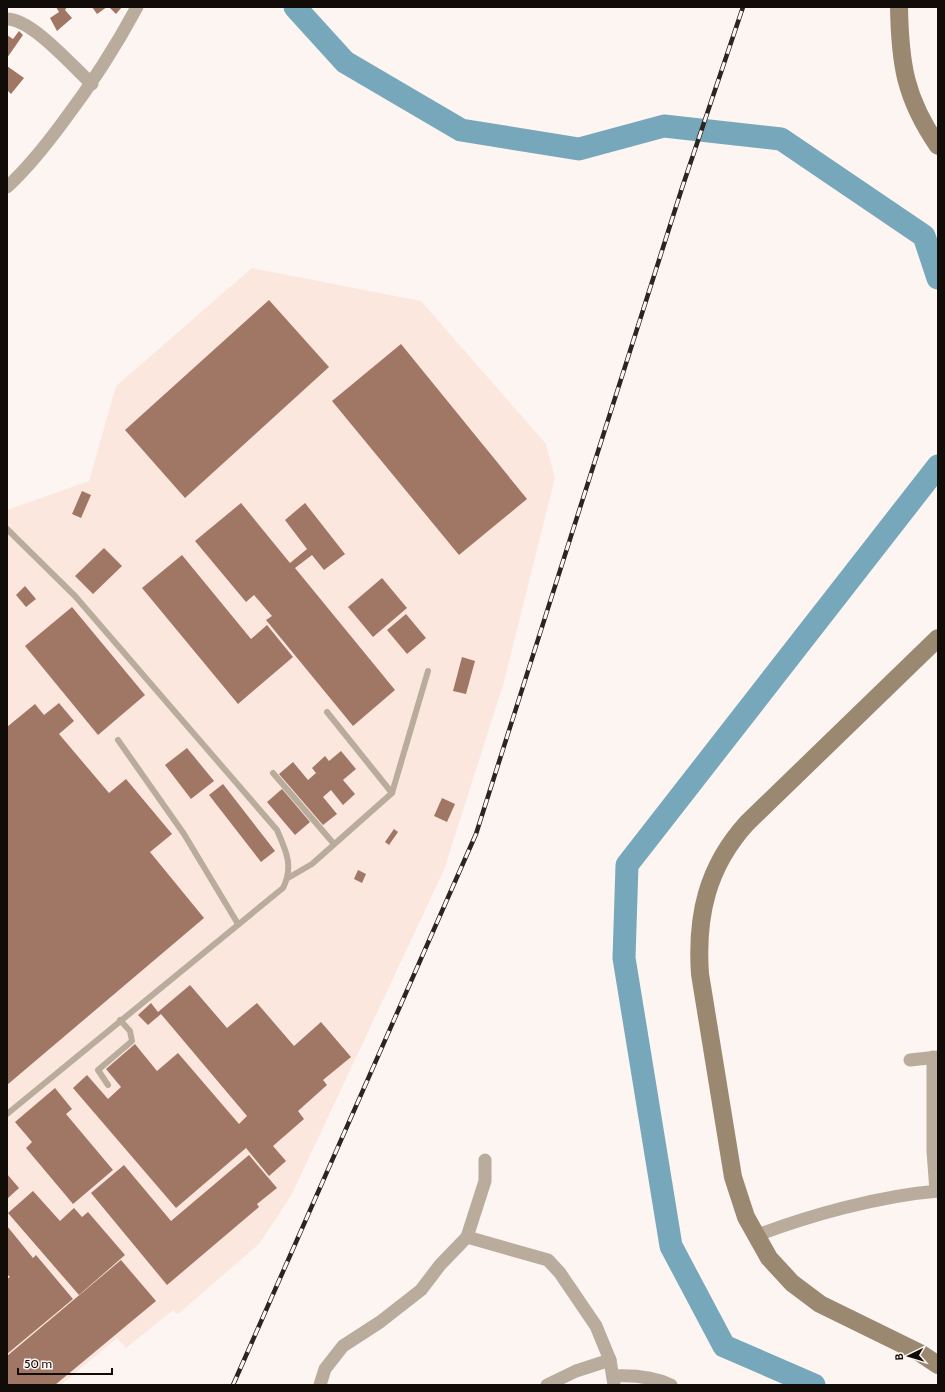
<svg xmlns="http://www.w3.org/2000/svg" width="945" height="1392" font-family="Cabin,sans-serif">
  <rect width="100%" height="100%" fill="#fdf5f2"/>
  <polygon fill="#fce7de" points="252,268 421,301 546,444 555,478 504,682 444,870 291,1196 259,1244 178,1314 173,1310 126,1348 117,1338 61,1385 7,1385 7,510 89,481 116,386"/>
  <g fill="none" stroke-linecap="round" stroke-linejoin="round">
    <g stroke="#76a7ba" stroke-width="23">
      <polyline points="295,7 345,62 461,130 579,149 664,126 781,139 924,236 938,278"/>
      <polyline points="814,1385 724,1346 671,1246 624,958 627,865 938,466"/>
    </g>
  </g>
  <g fill="#a07664">
    <polygon points="56,7 67,7 65,10 72,18 57,31 50,18 59,12"/>
    <polygon points="92,7 107,7 97,14"/>
    <polygon points="109,7 122,7 116,14"/>
    <polygon points="19,31 23,35 7,58 7,35 13,39"/>
    <polygon points="7,66 24,78 11,94 7,90"/>
    <polygon points="269,300 329,367 185,498 125,430"/>
    <polygon points="401,344 527,499 459,555 332,401"/>
    <polygon points="82,491 91,495 81,518 72,514"/>
    <polygon points="241,503 290,563 307,549 285,520 305,503 345,554 324,570 312,555 295,568 395,690 353,726 266,620 272,616 254,595 246,602 195,541"/>
    <polygon points="104,548 122,566 93,594 75,576"/>
    <polygon points="182,555 251,639 267,625 293,657 238,704 142,588"/>
    <polygon points="382,578 407,608 373,637 348,607"/>
    <polygon points="25,586 36,599 26,607 16,595"/>
    <polygon points="72,607 145,695 98,735 25,646"/>
    <polygon points="406,614 426,638 407,654 387,630"/>
    <polygon points="462,657 475,661 466,694 453,691"/>
    <polygon points="59,703 74,721 59,734 109,793 126,779 172,834 150,852 204,918 7,1085 7,727 35,704 44,715"/>
    <polygon points="187,748 214,781 191,799 165,765"/>
    <polygon points="341,751 356,769 343,780 355,794 343,805 331,790 323,797 337,814 323,825 279,774 293,762 308,780 316,773 312,768 325,756 329,761"/>
    <polygon points="223,784 275,851 261,862 209,795"/>
    <polygon points="282,789 310,822 295,835 267,802"/>
    <polygon points="442,798 455,804 447,822 434,816"/>
    <polygon points="394,829 398,832 389,845 385,842"/>
    <polygon points="358,870 366,874 362,883 354,879"/>
    <polygon points="190,985 227,1028 257,1003 294,1046 321,1022 351,1057 323,1080 327,1085 298,1111 304,1119 273,1146 286,1161 269,1176 246,1148 176,1208 73,1088 87,1075 108,1099 121,1087 106,1069 135,1044 157,1071 178,1053 239,1124 247,1116 161,1014 148,1025 138,1015 151,1003 158,1012"/>
    <polygon points="55,1088 72,1109 66,1114 113,1170 73,1204 26,1148 32,1142 15,1122"/>
    <polygon points="249,1155 277,1188 257,1204 259,1207 167,1285 91,1193 124,1165 171,1221"/>
    <polygon points="7,1174 19,1188 7,1199"/>
    <polygon points="33,1191 60,1221 74,1208 82,1217 88,1212 125,1255 79,1295 8,1213"/>
    <polygon points="7,1226 33,1258 36,1255 73,1299 7,1354 7,1279 10,1277 7,1274"/>
    <polygon points="121,1260 156,1301 55,1385 7,1385 7,1356"/>
  </g>
  <g fill="none" stroke-linecap="round" stroke-linejoin="round">
    <g stroke="#b9ac9c" stroke-width="6">
      <path d="M 7,529 L 75,596 L 277,830 C 286,851 294,866 283,888 L 7,1114"/>
      <polyline points="327,712 392,793"/>
      <polyline points="118,740 184,834 238,924"/>
      <polyline points="273,773 334,844"/>
      <polyline points="288,878 312,864 392,793 428,671"/>
      <polyline points="108,1085 98,1070 132,1041 130,1031 120,1020"/>
    </g>
    <g stroke="#b9ac9c" stroke-width="13">
      <path d="M 7,19 C 32,19 73,67 92,84"/>
      <path d="M 7,187 C 28,168 46,145 63,122 C 91,85 115,48 137,7"/>
      <polyline points="933,1057 933,1151 936,1191"/>
      <polyline points="910,1060 938,1057"/>
      <path d="M 755,1236 C 810,1215 879,1196 938,1191"/>
      <polyline points="467,1237 548,1260 560,1273 596,1326 610,1360 614,1385"/>
      <path d="M 613,1376 C 633,1375 652,1376 671,1385"/>
      <polyline points="320,1385 325,1369 343,1346 380,1322 421,1290 440,1265 467,1237 485,1181 485,1160"/>
      <polyline points="547,1385 576,1371 610,1360"/>
    </g>
    <g stroke="#9b8871" stroke-width="18">
      <path d="M 899,7 C 900,64 905,98 938,146"/>
      <path d="M 938,638 L 747,823 C 707,867 696,916 700,974 L 733,1177 L 746,1217 L 769,1258 L 792,1283 L 820,1304 L 920,1353 L 938,1365"/>
    </g>
    <g stroke="#2b2522" stroke-width="4.5">
      <polyline id="rail" points="233,1385 476,834 682,188 743,7"/>
    </g>
    <use href="#rail" stroke="#fdf5f2" stroke-width="3" stroke-dasharray="9" stroke-linecap="butt"/>
  </g>
  <rect width="945" height="1392" fill="none" stroke="#120c09" stroke-width="16"/>
  <g transform="translate(909 1356) rotate(265)" stroke="#fdf5f2" stroke-width="3" paint-order="stroke">
  <path d="M0-3L7 15L0 10L-7 15Z" fill="#120c09"/>
  <text y="-6" font-size="11" font-weight="bold" text-anchor="middle" fill="#120c09">B</text>
  </g>
  <path d="M18 1368v6h94v-6" fill="none" stroke="#120c09" stroke-width="2"/>
  <text x="24" y="1368" font-size="12" fill="#120c09" stroke="#fdf5f2" stroke-width="3" paint-order="stroke">50 m</text>
</svg>
